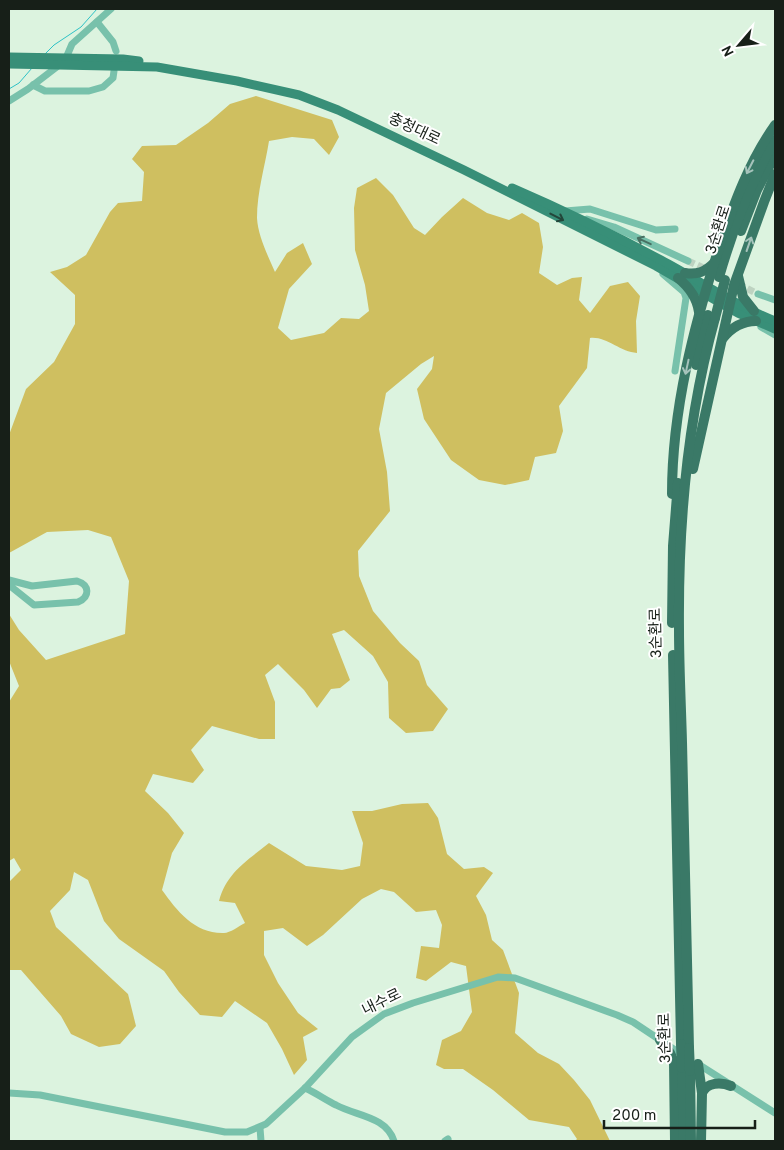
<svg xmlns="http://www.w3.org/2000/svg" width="784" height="1150" font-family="Overpass,'Noto Sans KR',sans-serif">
  <rect width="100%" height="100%" fill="#dcf3df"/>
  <path fill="#cfbf60" d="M 256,96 L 332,120 L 339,137 L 329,155 L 314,139 L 292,137 L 269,141 C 265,166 257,192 257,218 C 258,236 268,256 275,272 L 287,253 L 303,243 L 312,264 L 289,289 L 278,328 L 291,340 L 324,333 L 341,318 L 359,319 L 369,311 L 365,285 L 355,250 L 354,208 L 357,188 L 376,178 L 393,195 L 414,228 L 425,235 L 442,217 L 463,198 L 487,213 L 509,220 L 522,213 L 539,223 L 543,247 L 539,273 L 557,285 L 572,278 L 582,277 L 579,300 L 590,313 L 610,286 L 628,282 L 640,296 L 636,321 L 637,353 C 620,352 606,336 590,338 L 587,368 L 559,406 L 563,431 L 556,453 L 535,457 L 529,480 L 505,485 L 479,480 L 451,460 L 424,419 L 417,389 L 432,369 L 434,356 L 421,364 L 386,393 L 379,429 L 387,472 L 390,511 L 358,551 L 359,576 L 373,611 L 400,643 L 419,661 L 427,685 L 448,709 L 433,731 L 406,733 L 389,718 L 388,682 L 373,656 L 344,630 L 332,634 L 350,680 L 340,688 L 331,689 L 317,708 L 304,690 L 278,664 L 265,675 L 275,702 L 275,739 L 259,739 L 212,726 L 191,750 L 204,770 L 193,783 L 153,774 L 145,791 L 168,813 L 184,833 L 172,853 L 162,890 C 177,911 195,934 224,933 C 230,933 239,926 245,923 L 235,903 L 219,901 C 227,872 247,861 269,843 L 306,866 L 342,870 L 360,866 L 363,843 L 352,811 L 372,811 L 402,804 L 428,803 L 438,818 L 447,854 L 464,869 L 484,867 L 493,873 L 476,896 L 486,915 L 492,940 L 503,950 L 519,993 L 515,1033 L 538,1053 L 559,1064 L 574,1080 L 590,1100 L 610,1141 L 575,1141 L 577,1139 L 569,1127 L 529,1120 L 493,1090 L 463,1069 L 444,1069 L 436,1065 L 442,1040 L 461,1031 L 472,1012 L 466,966 L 451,962 L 426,981 L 416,978 L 421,946 L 439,948 L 442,925 L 436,910 L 416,912 L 394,892 L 381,889 L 362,899 L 323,935 L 307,946 L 283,928 L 264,931 L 264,955 L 278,983 L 298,1013 L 318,1029 L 303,1037 L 307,1060 L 294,1075 L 282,1049 L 267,1023 L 235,1001 L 222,1017 L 200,1015 L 179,992 L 164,971 L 119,939 L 104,921 L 88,880 L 74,872 L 70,890 L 50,911 L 56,927 L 128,994 L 136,1026 L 120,1044 L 99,1047 L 71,1034 L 61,1016 L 21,970 L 9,970 L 9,882 L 21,870 L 14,858 L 9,861 L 9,702 L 19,686 L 9,661 L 9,614 L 19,630 L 46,660 L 125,634 L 129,581 L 111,537 L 88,530 L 47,532 L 9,553 L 9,435 L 26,389 L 54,362 L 75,324 L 75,295 L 50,272 L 67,267 L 86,255 L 110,212 L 118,203 L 142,201 L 144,172 L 132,159 L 142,146 L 176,145 L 208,123 L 230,104 Z"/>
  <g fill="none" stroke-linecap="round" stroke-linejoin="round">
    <g stroke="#2ec2c6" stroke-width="1">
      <polyline points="45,54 54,45 81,27 97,9"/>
      <polyline points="9,89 19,83 32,68"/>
    </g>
    <g stroke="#bed3c1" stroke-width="7" stroke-dasharray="7 3.5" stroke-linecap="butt">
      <polyline points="688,261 708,270"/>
      <polyline points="738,284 758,294"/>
    </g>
    <g stroke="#78c1ab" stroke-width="7">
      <polyline points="97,22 113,42 116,51"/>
      <polyline points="33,85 45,91 89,91 103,87 113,78 114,71"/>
      <polyline points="9,101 28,89 58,66 66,58 72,44 111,9"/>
      <polyline points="565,211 590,209 656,230 675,229"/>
      <polyline points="587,219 614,227 688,261"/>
      <polyline points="663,274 684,292 686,298 675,371"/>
      <polyline points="758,294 775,300"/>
      <polyline points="761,327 775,335"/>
      <path d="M 9,580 L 32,586 L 77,581 C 90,585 90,597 78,602 L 34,605 L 9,585"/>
      <polyline points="698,1064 775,1113"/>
      <path d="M 305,1088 C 316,1093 326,1100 336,1105 C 356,1116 386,1116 394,1141"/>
      <polyline points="9,1093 40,1095 225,1132 247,1132 266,1124 305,1088 352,1037 384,1014 413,1003 498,977 515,978 617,1015 633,1022 684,1056"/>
      <polyline points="260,1128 261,1141"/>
      <polyline points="445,1141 448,1139"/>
    </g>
    <g stroke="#388f78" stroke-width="9">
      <polyline points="9,57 123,59 139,61"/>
      <polyline points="9,64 157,67 237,81 299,95 338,110 464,170 656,266 738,313 775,329"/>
      <path d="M 512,188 C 563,210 612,234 661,260 C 699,280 734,305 775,321"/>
    </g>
    <g stroke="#3a7967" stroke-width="10">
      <polyline points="741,231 757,190 775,155"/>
      <path d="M 685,273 C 697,275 705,272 714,263"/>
      <polyline points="738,276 743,297 754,311"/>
      <path d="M 719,277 C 733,229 750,183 775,140"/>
      <path d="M 678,278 C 689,287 697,298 699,312"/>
      <path d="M 723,338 C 732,327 742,321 756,321"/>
      <polyline points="696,365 708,315"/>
      <polyline points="693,469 734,285 764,202 775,174"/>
      <path d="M 672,494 C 672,409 694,325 720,245 C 734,203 749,162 775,125"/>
      <polyline points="672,623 673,546 678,483"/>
      <polyline points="673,655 681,1044"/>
      <polyline points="660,1040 670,1053 674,1062 675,1141"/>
      <path d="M 689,1048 C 687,946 684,844 682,742 C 681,705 679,667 679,629 C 678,525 687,419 715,318"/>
      <polyline points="698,1064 702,1093 701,1141"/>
      <polyline points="682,1068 684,1141"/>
      <polyline points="690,1071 691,1141"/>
      <path d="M 702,1093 C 707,1082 721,1082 731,1086"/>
    </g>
    <g stroke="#3a7967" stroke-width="10">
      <polyline points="715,318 725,280"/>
      <polyline points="681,1044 682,1068"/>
      <polyline points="689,1048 690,1071"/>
    </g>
  </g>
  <defs><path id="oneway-shaft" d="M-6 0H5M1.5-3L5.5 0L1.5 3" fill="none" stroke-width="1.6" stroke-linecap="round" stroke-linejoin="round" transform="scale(1.25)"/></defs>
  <g stroke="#a6c3bb">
    <use href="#oneway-shaft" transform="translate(750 167) rotate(117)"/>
    <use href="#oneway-shaft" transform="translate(749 244) rotate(-71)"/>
    <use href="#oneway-shaft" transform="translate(687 367) rotate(102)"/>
  </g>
  <use stroke="#23463a" href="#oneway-shaft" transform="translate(557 217) rotate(27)"/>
  <use stroke="#487062" href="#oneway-shaft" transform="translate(644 241) rotate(-155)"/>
  <g text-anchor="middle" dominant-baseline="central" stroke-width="4" stroke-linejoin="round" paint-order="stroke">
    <g font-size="15" fill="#171f18" stroke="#fff">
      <text transform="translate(414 130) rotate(25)">충청대로</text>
      <text transform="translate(719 230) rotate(-72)">3순환로</text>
      <text transform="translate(657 633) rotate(-91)">3순환로</text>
      <text transform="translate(382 1003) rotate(-26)">내수로</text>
      <text transform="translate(666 1038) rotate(-91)">3순환로</text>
    </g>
  </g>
  <rect width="784" height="1150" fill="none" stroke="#171f18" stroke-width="20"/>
  <g transform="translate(739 45) rotate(242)" stroke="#ffffff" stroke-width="4" paint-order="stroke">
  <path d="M0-4L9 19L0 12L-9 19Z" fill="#171f18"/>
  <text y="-8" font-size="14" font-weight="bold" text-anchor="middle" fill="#171f18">N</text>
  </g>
  <path d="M604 1120v8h151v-8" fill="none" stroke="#171f18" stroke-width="2.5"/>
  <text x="612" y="1120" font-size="15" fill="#171f18" stroke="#ffffff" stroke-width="4" paint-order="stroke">200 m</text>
</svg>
